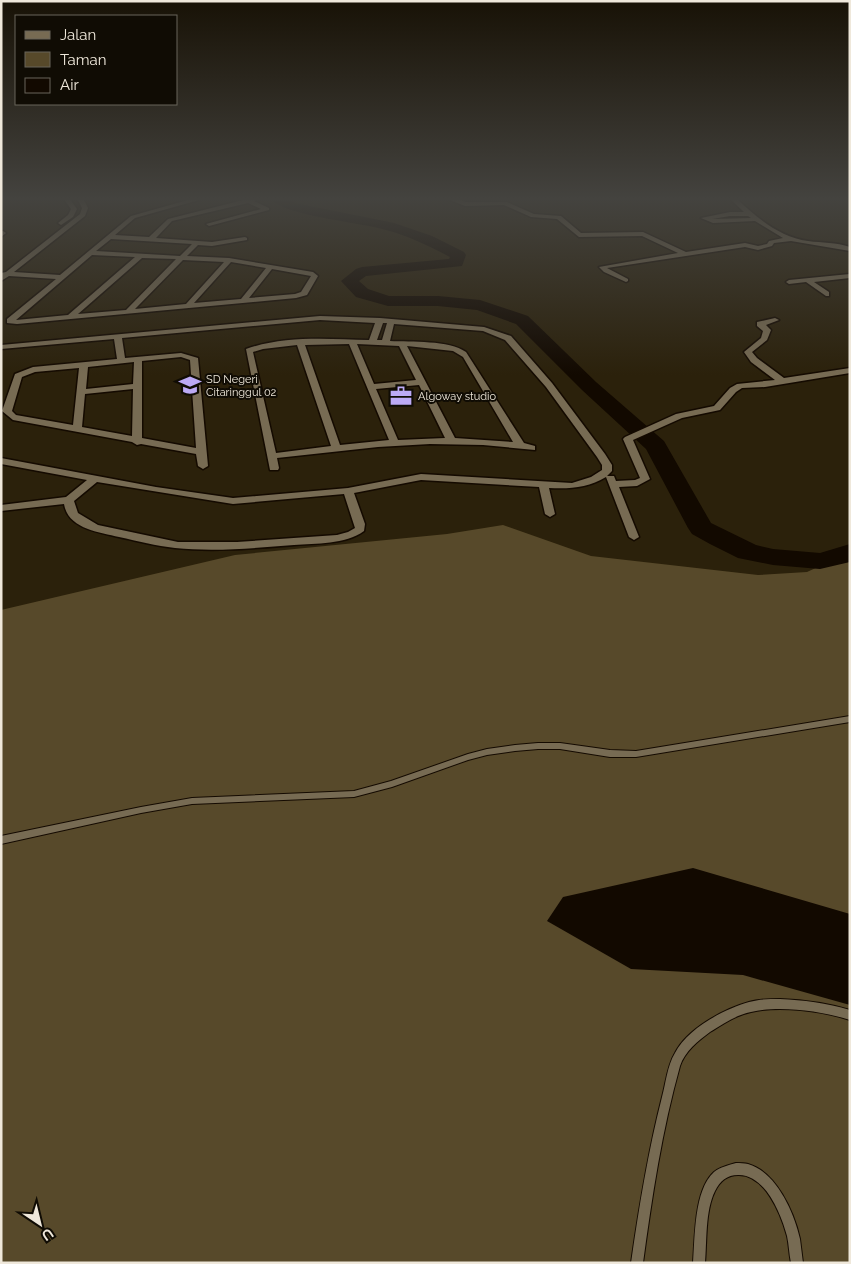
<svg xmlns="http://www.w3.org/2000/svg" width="851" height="1264" font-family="Raleway,sans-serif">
  <rect width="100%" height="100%" fill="#2b210b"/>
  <polygon fill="#57492a" points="503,525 591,556 758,575 807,572 850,552 850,1263 1,1263 1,610 235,555 447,534"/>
  <polygon fill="#120900" points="693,868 850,914 850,1005 743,975 631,969 547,921 563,897"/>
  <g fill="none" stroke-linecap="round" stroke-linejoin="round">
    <path fill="#120900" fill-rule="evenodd" d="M 269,198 L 287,198 L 295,203 L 394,223 L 432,236 L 464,252 L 466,255 L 462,266 L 366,276 L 359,281 L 368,289 L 389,296 L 438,296 L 480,300 L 528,316 L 596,382 L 664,441 L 711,523 L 756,545 L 773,549 L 820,553 L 850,544 L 850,562 L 820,569 L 773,565 L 738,558 L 710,544 L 692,534 L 688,528 L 646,449 L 582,390 L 516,324 L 477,310 L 438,306 L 388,306 L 356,297 L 341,281 L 356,269 L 362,267 L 449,259 L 450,257 C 429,246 409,236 386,230 C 360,222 284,216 269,198 Z"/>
    <g stroke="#140a00" stroke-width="2">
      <g id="service">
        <polygon points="850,716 850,722 636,757 610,757 560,749 538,749 515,751 487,755 468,760 392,787 354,797 192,804 141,813 1,844 1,836 141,807 192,798 354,791 391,781 468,754 487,749 515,745 538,743 560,743 610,750 636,751"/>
        <path d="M 780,999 C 803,1000 827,1003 850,1010 L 850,1020 C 823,1011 779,1005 751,1012 C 736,1015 723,1024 710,1032 C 698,1041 685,1051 680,1066 C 662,1130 652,1197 643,1263 L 631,1263 C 639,1207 648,1152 662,1097 C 666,1083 667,1066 675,1053 C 687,1029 724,1009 749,1002 C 759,999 769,999 780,999 Z"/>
        <path d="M 736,1163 C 740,1163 744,1163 748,1164 C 776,1172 794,1212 800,1239 C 801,1247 802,1255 803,1263 L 791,1263 C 789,1254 789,1245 787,1236 C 781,1214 765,1174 738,1175 C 727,1175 720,1181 715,1191 C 705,1211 707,1241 705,1263 L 693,1263 C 695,1237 694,1190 714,1172 C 720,1167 729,1165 736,1163 Z"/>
      </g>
    </g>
    <g stroke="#140a00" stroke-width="3">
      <g id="minor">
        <polygon points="63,198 69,198 77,209 73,217 61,225 58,223 68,215 71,209"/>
        <path d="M 77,198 L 83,198 L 88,208 L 85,216 L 14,272 L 60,275 L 131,216 L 195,198 L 206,198 L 135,218 L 115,235 L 149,237 L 168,219 L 251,198 L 263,198 L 254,201 L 269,208 L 269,210 L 209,226 L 206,224 L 261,209 L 248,203 L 172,221 L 156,238 L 212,242 L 245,237 L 247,238 L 247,240 L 212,246 L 198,245 L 187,256 L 229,258 L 313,272 L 318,276 L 307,295 L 296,298 L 17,324 L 7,323 L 7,319 L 56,279 L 9,276 L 1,281 L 1,273 L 6,272 L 80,214 L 82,208 ZM 111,239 L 192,244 L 180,256 L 96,251 ZM 92,255 L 135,257 L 68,315 L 16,320 ZM 142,258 L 176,259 L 126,310 L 78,314 ZM 183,260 L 224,262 L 186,304 L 135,309 ZM 231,262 L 266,268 L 241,299 L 194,303 ZM 272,269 L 311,276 L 301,292 L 295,294 L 249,298 Z"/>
        <path d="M 445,198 L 455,198 L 466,202 L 507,202 L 534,214 L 561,216 L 581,233 L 643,232 L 686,252 L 745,243 L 758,246 L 767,244 L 769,241 L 783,238 L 755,221 L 713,223 L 701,218 L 730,212 L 744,212 L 729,198 L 736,198 C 756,217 779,237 808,241 C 822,243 836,242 850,247 L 850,251 L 791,241 L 774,243 L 772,246 L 758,250 L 745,247 L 607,268 L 628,279 L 628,281 L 626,282 L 604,272 L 599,267 L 678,253 L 642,236 L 579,237 L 557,219 L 531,217 L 504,205 L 465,206 ZM 730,216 L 748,216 L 751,218 L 712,219 Z"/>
        <polygon points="3,231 6,233 1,237 1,232"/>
        <polygon points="850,274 850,278 814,282 829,292 829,296 826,296 806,282 789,284 786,282 789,280"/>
        <path d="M 320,316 L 380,318 L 484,327 L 511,336 L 552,383 L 605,454 L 612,465 L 612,471 L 607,476 L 614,476 L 616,481 L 635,480 L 640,478 L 623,439 L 625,437 L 676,414 L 714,406 L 730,388 L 737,384 L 775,380 L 751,362 L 744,352 L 761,338 L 763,331 L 757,326 L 757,322 L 775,318 L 779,320 L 766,325 L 771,330 L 767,340 L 752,352 L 757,358 L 784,378 L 850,368 L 850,373 L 765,387 L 742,388 L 736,392 L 720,410 L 682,418 L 633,440 L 650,479 L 637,486 L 619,487 L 639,537 L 634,540 L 629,537 L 606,477 C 588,488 570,489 549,488 L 555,514 L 550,517 L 545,514 L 539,487 L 421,480 L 354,493 L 365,524 L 364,531 C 345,545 316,543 294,545 C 255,548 215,552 175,548 C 156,546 138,541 119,537 C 99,532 68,529 64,504 L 1,511 L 1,505 L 66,497 L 87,480 L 1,464 L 1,458 L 156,487 L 233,498 L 348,488 L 421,474 L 572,483 L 591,477 L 602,470 L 602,465 L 597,457 L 546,387 L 505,340 L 483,331 L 394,324 L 390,341 C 411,342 449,340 466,352 L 524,443 L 535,446 L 535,450 L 483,445 L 430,444 L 378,447 L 277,458 L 279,468 L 278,470 L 270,470 L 246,349 C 285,335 329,339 369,340 L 375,323 L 320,320 L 122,338 L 125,358 L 181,353 L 198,358 L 208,466 L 203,469 L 198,466 L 196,454 L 141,444 L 137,445 L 132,442 L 13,420 L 2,411 L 15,374 L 33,367 L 117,359 L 114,339 L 1,349 L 1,345 ZM 383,323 L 387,323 L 382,340 L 377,340 ZM 349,344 L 389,440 L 340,445 L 305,345 ZM 357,344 L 399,346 L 416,380 L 374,384 ZM 297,345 L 331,446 L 276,453 L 253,352 L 263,349 ZM 407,346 L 453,351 L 463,357 L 513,442 L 455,438 ZM 181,357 L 190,360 L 196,448 L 142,438 L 142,361 ZM 134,362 L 133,384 L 86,389 L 88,367 ZM 79,368 L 73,425 L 16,415 L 12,411 L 22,377 L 35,372 ZM 419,385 L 445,438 L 398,440 L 376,389 ZM 133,389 L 132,436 L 82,427 L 85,394 ZM 97,482 L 233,504 L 344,494 L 355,528 L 348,532 L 337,535 L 237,542 L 178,542 L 98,525 L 78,513 L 74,501 Z"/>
      </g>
    </g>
    <use href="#service" fill="#776b53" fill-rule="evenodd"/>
    <use href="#minor" fill="#776b53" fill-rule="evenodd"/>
  </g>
  <linearGradient id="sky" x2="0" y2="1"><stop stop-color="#181206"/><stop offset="0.53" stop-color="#44433f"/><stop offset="1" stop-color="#44433f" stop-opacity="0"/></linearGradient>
  <rect width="851" height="375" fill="url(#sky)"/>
  <defs>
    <g id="school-bare" transform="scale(1.725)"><path d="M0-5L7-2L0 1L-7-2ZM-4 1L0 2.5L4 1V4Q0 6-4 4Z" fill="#bcaaf5" stroke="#100c04" stroke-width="2.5" paint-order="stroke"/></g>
    <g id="office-bare" transform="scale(1.725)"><path d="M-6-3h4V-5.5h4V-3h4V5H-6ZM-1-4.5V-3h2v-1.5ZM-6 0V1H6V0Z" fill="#bcaaf5" stroke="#100c04" stroke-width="2.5" paint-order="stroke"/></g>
  </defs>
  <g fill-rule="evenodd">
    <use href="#school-bare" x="190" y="385"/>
    <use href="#office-bare" x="401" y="396"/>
  </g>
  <g text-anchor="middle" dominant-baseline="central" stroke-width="4" stroke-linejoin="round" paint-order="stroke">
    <g font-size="11" fill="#efe8db" stroke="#100c04" text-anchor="start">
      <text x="206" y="379">SD Negeri<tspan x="206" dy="13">Citaringgul 02</tspan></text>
      <text x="418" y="396">Algoway studio</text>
    </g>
  </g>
  <rect width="851" height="1264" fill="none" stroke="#efe8db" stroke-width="5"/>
  <rect x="15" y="15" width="162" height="90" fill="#100c04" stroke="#69645a"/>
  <rect x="25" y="31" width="25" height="8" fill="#776b53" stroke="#69645a"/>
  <text x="60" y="40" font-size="15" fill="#efe8db">Jalan</text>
  <rect x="25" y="52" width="25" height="15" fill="#57492a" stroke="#69645a"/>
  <text x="60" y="65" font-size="15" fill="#efe8db">Taman</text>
  <rect x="25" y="78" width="25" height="15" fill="#120900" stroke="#69645a"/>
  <text x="60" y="90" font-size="15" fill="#efe8db">Air</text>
  <g transform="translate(40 1224) rotate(145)" stroke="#100c04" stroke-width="4" paint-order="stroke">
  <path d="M0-4L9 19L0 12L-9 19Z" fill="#efe8db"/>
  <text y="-8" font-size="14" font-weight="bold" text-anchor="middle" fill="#efe8db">U</text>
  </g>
</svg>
